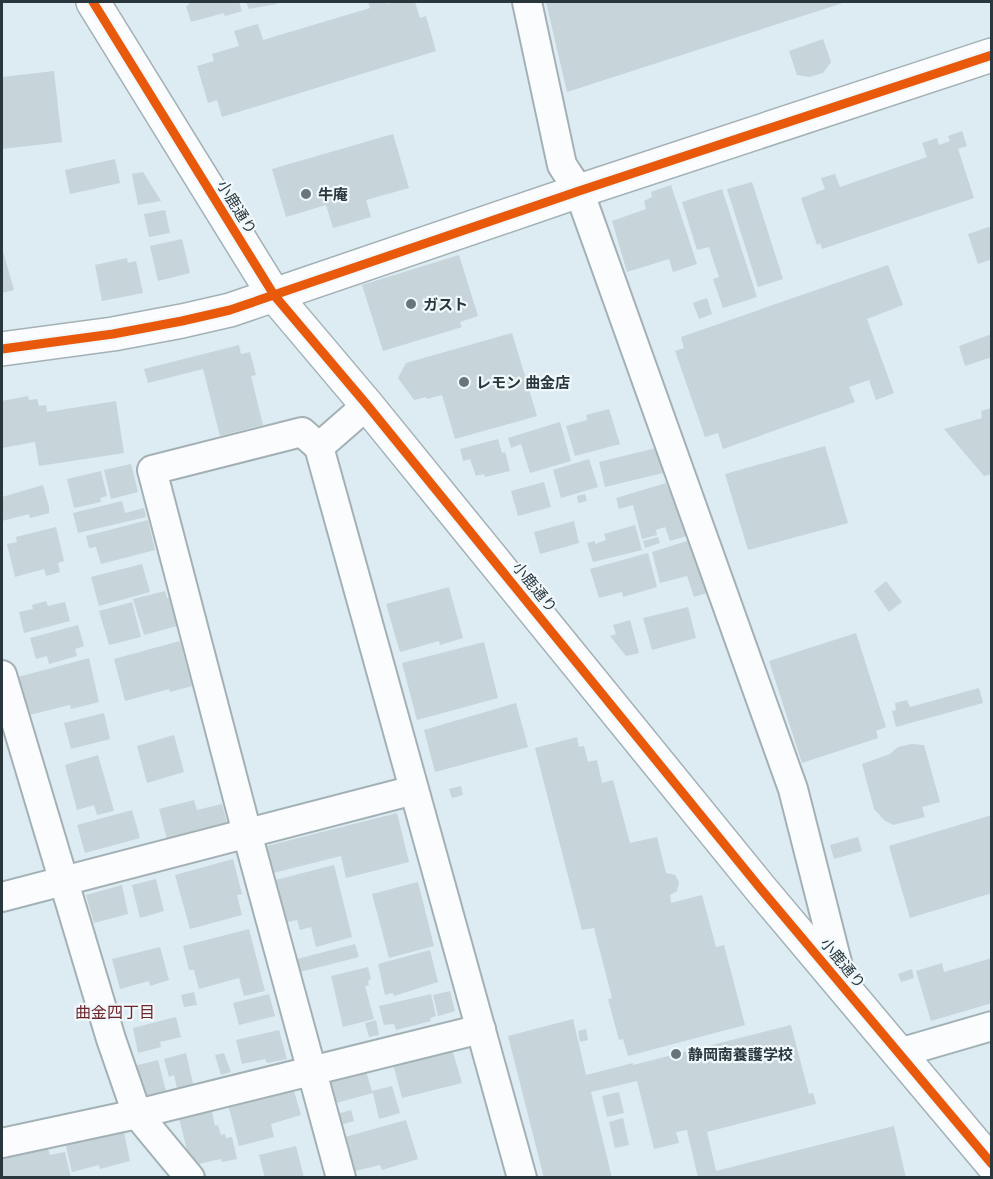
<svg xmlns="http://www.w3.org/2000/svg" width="993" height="1179" font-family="Quicksand,'Noto Sans JP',sans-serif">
  <rect width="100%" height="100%" fill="#dcecf2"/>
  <g fill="#c7d4da">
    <polygon points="188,2 239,2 242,11 225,16 224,13 191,22 186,6 189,5"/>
    <polygon points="246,2 276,2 277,4 249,9"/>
    <polygon points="368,2 385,2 386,4 395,2 415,2 420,18 426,16 436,51 222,117 217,100 208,103 197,66 214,61 212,54 239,46 234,31 258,24 263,40 370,8"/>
    <polygon points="546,2 846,2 567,92"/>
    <polygon points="823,39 831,62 823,73 809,77 797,75 789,51"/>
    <polygon points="54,71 62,142 2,149 2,77"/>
    <polygon points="962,131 967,146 958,149 974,198 822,249 820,243 817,245 801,198 825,189 821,178 835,174 840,187 927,157 922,143 937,138 939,145 950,141 948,136"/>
    <polygon points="393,134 409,188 366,200 371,217 333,228 326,205 286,217 272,169"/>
    <polygon points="115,159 120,183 70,194 65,170"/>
    <polygon points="143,172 161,201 138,205 132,174"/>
    <polygon points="752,182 783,279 758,287 727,189"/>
    <polygon points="671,185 697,264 673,272 669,259 627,272 612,221 646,209 644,201 652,197 651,192"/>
    <polygon points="722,189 757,297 723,308 713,279 719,277 709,247 697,250 682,202"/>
    <polygon points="165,210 170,233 149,237 144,214"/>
    <polygon points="992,226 992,259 978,264 968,234"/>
    <polygon points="182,239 190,273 158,281 150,246"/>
    <polygon points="2,248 14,290 2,293"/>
    <polygon points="459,255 478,316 460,322 462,327 383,351 362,285"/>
    <polygon points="127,258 128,263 136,261 143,293 102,301 95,265"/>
    <polygon points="888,265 903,305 867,319 894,393 876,400 869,380 849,387 855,402 723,449 718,433 705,437 675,351 684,348 681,337"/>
    <polygon points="707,298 712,314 699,319 693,303"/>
    <polygon points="512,333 537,416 455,439 442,395 427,399 426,397 414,400 398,378 406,363"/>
    <polygon points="992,334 992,357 965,366 959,346"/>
    <polygon points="239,345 241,354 250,352 256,375 251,376 263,425 220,436 203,369 148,383 144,369"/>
    <polygon points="28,396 29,400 37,399 39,406 46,405 47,412 116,401 124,453 39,466 35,442 2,448 2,401"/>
    <polygon points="992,408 992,474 984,476 944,429 982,418 981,411"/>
    <polygon points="609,409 620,444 575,456 566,426 587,420 586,415"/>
    <polygon points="560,422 571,461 530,473 521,444 511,448 508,438"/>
    <polygon points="498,439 502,453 505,452 510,471 485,477 484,474 476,476 470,459 463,461 460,449"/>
    <polygon points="825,446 848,523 748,550 725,474"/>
    <polygon points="656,448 663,473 605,487 599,462"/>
    <polygon points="589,459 598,487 561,498 553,470"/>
    <polygon points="131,464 138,492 111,499 104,470"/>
    <polygon points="101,471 107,496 100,498 101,502 74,508 67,479"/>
    <polygon points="544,482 551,507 518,516 511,491"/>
    <polygon points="666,483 669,491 671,491 674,502 677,501 687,536 670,541 665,527 656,530 657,535 642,539 633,505 619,509 616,498"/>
    <polygon points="43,485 49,507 49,513 30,518 29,514 2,521 2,497"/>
    <polygon points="585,494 587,501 578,503 577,496"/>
    <polygon points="122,501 125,513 144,508 146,517 78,533 73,513"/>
    <polygon points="148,520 155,550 101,564 96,547 89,548 86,536"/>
    <polygon points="574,521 579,543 540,554 534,532"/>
    <polygon points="635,525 642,550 593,562 587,543 595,541 595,544 606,540 604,534"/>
    <polygon points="56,527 64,561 58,563 60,572 46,576 44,569 15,577 7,544 17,542 16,537"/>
    <polygon points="658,537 660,543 645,548 643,541"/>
    <polygon points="690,540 707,593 694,597 687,576 660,583 652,552"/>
    <polygon points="648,553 657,587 623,597 622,592 599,598 590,569"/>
    <polygon points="142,564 150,592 99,606 91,577"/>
    <polygon points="886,581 902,602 889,612 874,591"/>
    <polygon points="449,587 463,638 440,645 439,641 400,652 386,604"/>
    <polygon points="165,591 167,598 169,597 177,626 144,635 133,599"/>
    <polygon points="46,601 48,606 65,602 70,621 24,633 19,612 33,609 32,605"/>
    <polygon points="132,602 141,637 109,645 99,611"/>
    <polygon points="688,607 696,638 652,650 643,618"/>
    <polygon points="630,620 639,653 626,656 610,636 616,634 613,625"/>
    <polygon points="78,625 84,646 75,649 77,656 49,664 47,656 36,659 30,638"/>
    <polygon points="856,633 886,727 876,731 878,738 802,763 769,661"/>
    <polygon points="180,641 192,686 170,692 169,689 125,701 114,659"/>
    <polygon points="484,642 498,698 417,720 402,663"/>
    <polygon points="89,658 99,702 71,709 70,705 29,715 18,677"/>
    <polygon points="979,688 983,703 896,727 892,711 896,710 895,703 907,700 910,707"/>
    <polygon points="516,703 528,747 435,772 424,730"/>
    <polygon points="104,713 110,739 71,749 64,723"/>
    <polygon points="174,735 184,772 147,783 137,746"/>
    <polygon points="577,737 579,747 584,746 588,762 597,760 602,783 613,780 630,843 657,837 666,873 675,875 679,882 677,891 670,895 671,903 702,895 716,947 724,945 745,1025 628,1056 623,1039 619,1040 608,999 612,998 594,928 582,930 535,748"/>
    <polygon points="912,744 924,745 940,802 922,807 925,817 893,825 884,820 874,809 862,764 890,754 898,747"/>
    <polygon points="98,755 114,811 97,815 94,805 77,810 65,765"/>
    <polygon points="461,786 463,795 452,798 449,789"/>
    <polygon points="194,800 197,810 222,804 227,823 167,839 159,809"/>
    <polygon points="132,810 140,838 85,853 77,825"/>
    <polygon points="397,813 409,862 346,878 341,856 265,875 259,848"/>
    <polygon points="992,815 992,893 910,918 889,846"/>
    <polygon points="858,837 862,851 834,859 830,845"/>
    <polygon points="233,859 242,894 237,895 242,915 190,929 175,875"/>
    <polygon points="334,865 352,937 316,947 311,927 300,930 297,920 279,924 268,882"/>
    <polygon points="156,879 164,911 140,918 132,885"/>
    <polygon points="418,882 434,946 389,958 372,894"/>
    <polygon points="122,885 128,914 94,923 86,895"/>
    <polygon points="249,929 265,991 244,996 239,978 199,989 194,970 189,970 183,946"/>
    <polygon points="355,944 359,957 300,972 297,959"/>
    <polygon points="160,947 169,980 150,986 149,981 120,989 112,959"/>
    <polygon points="430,950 438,982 394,996 393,993 385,995 378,964"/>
    <polygon points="992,958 992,1003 931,1021 916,971 942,963 944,972"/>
    <polygon points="368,967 371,979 368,981 369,985 365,986 374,1019 343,1027 331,976"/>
    <polygon points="912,969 914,978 901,982 898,974"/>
    <polygon points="450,991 455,1011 438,1016 433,995"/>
    <polygon points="194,992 197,1005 184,1007 181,995"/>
    <polygon points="269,994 275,1016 239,1025 233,1003"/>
    <polygon points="431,994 436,1016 430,1018 431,1021 396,1030 394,1024 384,1025 379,1006"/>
    <polygon points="176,1017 181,1037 160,1042 161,1047 138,1053 133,1028"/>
    <polygon points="573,1019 586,1075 633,1063 633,1065 791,1025 809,1094 813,1093 816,1104 707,1132 716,1171 894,1126 906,1178 698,1178 687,1130 676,1132 679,1143 654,1149 637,1081 591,1092 612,1178 544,1178 508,1036"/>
    <polygon points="376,1020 379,1035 369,1037 365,1023"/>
    <polygon points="586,1029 588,1040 580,1042 578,1031"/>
    <polygon points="279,1030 287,1059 267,1063 265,1059 242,1064 236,1040"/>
    <polygon points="451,1046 462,1083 402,1098 393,1064"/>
    <polygon points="186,1053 193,1084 177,1088 174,1075 169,1077 164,1059"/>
    <polygon points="224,1053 231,1072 221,1075 215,1055"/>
    <polygon points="158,1060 166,1091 143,1098 134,1066"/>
    <polygon points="363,1061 372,1091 392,1086 400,1113 379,1119 373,1093 329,1105 319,1072"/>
    <polygon points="292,1084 301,1115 271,1124 274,1137 239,1146 227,1101"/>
    <polygon points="619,1092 624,1113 607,1117 602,1096"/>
    <polygon points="211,1107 215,1126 218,1125 221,1135 225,1134 226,1138 232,1137 237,1159 222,1162 221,1159 194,1165 192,1157 189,1158 179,1118"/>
    <polygon points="351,1110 354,1121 337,1126 334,1115"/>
    <polygon points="623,1118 629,1145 615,1148 609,1122"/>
    <polygon points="406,1120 418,1159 382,1170 380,1165 355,1171 345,1137"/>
    <polygon points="122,1123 130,1161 100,1169 99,1165 72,1172 64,1137"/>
    <polygon points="46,1143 50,1155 65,1152 71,1178 2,1178 2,1154"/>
    <polygon points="296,1146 304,1178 265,1178 259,1155"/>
  </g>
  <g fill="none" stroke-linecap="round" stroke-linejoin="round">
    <g stroke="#a3b1b6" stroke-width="32">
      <g id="street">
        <polyline points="527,2 562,165 579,191 793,789 843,986"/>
        <polyline points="367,405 319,447 522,1178"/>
        <polyline points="319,447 302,432 152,470 247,833 341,1178"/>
        <polyline points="2,675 111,1039 137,1114 190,1178"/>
        <polyline points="2,897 414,790"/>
        <polyline points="899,1053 992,1026"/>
        <polyline points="2,1143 137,1114 481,1029"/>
      </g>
    </g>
    <g stroke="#a3b1b6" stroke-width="36">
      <g id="secondary">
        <polyline points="93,2 274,295 367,405 760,888 992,1164"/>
        <polyline points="2,349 113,334 182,321 230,310 579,191 992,55"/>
      </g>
    </g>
    <use href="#street" stroke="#fafcfd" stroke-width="28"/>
    <use href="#secondary" stroke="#fafcfd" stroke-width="33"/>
    <g stroke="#f1f8fb" stroke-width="13">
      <g id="cycleway">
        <polyline points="93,2 274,295 367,405 760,888 992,1164"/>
        <polyline points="2,349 113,334 182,321 230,310 579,191 992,55"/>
      </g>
    </g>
    <use href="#cycleway" stroke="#e8590c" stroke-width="9"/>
  </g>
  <g fill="#68767c" stroke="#f1f8fb" stroke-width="2">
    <circle cx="306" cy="194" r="6"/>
    <circle cx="411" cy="304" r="6"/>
    <circle cx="464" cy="382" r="6"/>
    <circle cx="676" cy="1054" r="6"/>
  </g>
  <g text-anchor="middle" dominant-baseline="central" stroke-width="4.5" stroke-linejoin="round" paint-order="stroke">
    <g font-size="15" font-weight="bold" fill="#29373d" stroke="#f1f8fb" text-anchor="start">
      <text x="318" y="194">牛庵</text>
      <text x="423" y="304">ガスト</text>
      <text x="476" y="382">レモン 曲金店</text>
      <text x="688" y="1054">静岡南養護学校</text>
    </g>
    <g font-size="15" fill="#29373d" stroke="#f1f8fb">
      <text transform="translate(237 207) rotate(58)">小鹿通り</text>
      <text transform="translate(535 587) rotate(51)">小鹿通り</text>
      <text transform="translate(843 963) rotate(50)">小鹿通り</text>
    </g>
    <g font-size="16" fill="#6d262b" stroke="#f1f8fb">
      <text x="115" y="1012">曲金四丁目</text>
    </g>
  </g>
  <rect width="993" height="1179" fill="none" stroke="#29373d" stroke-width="6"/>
</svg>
